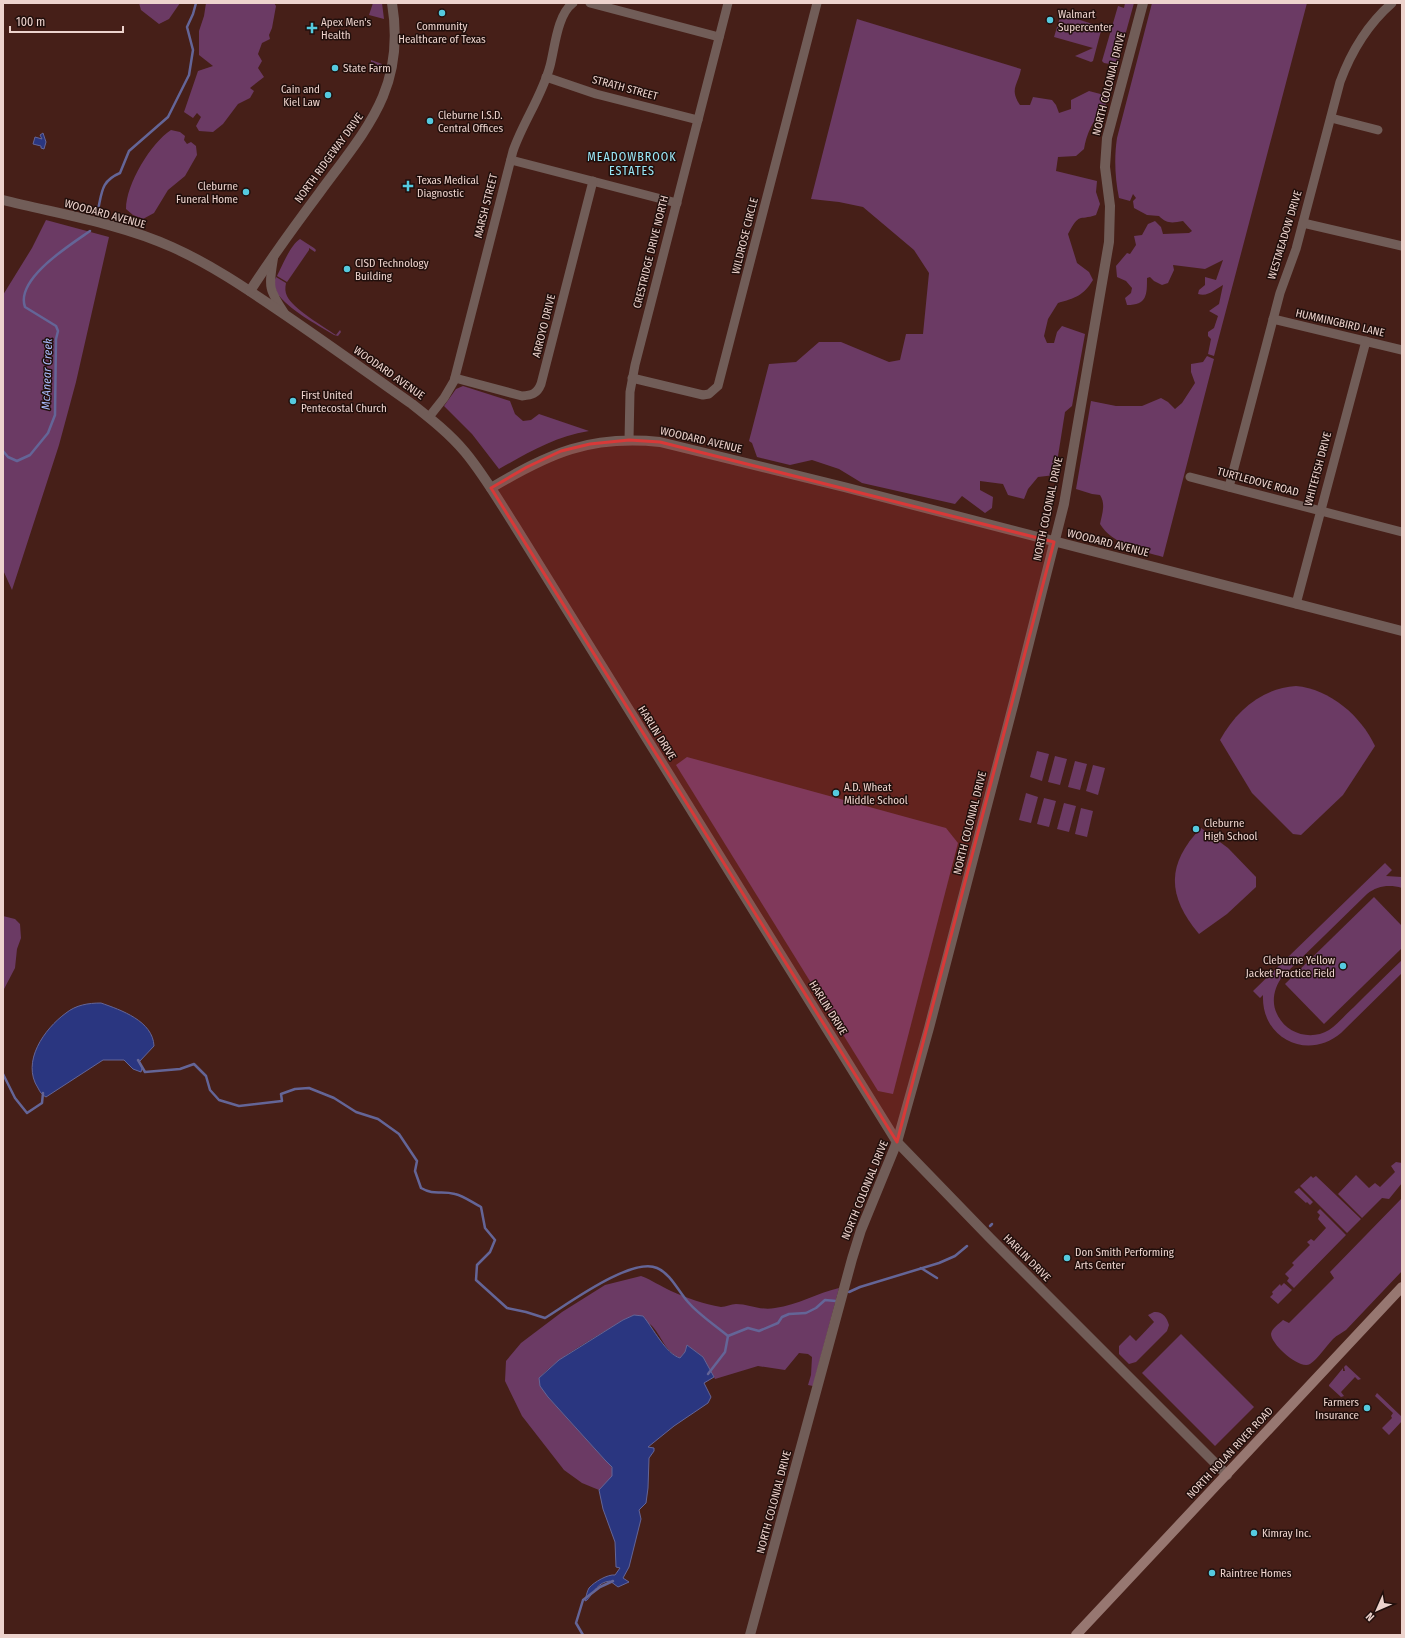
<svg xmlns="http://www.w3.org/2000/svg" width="1405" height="1638" font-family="'Fira Sans Condensed',sans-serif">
  <rect width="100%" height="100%" fill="#461f18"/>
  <g fill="#6b3a64">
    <polygon points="139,3 180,3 169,19 159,24 141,10"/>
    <polygon points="206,3 274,3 276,6 272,28 269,35 270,39 262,43 258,54 262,61 258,68 264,77 250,88 254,91 250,98 238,104 223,124 213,132 199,131 196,126 201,117 197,113 193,118 184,112 198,71 213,66 199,55 199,31 204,16"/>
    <polygon points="373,3 382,3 384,19 369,15"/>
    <polygon points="1125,3 1134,3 1118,61 1110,64 1104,63 1102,61 1118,6 1124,8"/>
    <path d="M 1152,3 L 1307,3 L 1214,356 L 1208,354 L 1211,339 L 1208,336 L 1208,332 L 1214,328 L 1218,316 L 1209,311 L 1219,304 L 1223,285 C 1215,289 1209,297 1198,294 L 1199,290 L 1205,285 L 1205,277 L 1216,280 L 1223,260 L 1205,269 L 1173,265 L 1174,270 L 1168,283 L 1162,285 L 1154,281 L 1150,277 L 1147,278 C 1147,295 1147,305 1127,305 L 1125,298 L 1131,293 L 1132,288 L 1126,281 L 1117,277 L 1116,266 L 1127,253 L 1130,254 L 1136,245 L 1134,236 L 1142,235 L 1148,224 L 1155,221 L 1161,227 L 1163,234 L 1189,233 L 1192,231 L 1183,221 C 1172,223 1167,224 1159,216 L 1147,215 L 1134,208 L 1133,201 L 1136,198 L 1133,194 L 1130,201 L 1119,198 C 1115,178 1114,158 1117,138 Z"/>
    <polygon points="1061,14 1102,27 1093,61 1091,62 1075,56 1093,48 1054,37"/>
    <path d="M 857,19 L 1021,69 C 1018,85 1009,89 1020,105 L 1030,105 L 1033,97 L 1052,100 L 1056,105 L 1059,113 L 1071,109 L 1071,100 L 1089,91 L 1108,96 L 1104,110 C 1093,118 1086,136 1084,149 L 1076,156 L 1058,157 L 1056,171 L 1097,181 L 1096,192 L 1100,204 L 1096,215 C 1078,221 1080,212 1068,234 L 1077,263 L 1089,272 L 1093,280 C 1083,296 1075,298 1058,303 L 1048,319 L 1044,336 L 1047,343 L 1054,343 L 1057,332 L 1062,326 L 1085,334 L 1072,406 L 1065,412 L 1055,475 L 1038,477 L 1028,489 L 1024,499 L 1008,495 L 1003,484 L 980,481 L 980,490 L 993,497 L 992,508 L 985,513 L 962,496 L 955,504 L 862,483 L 839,469 L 812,460 L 790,465 L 757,457 L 752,443 L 749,441 L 769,364 L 796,362 L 819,342 L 841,342 L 889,362 L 900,360 L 906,334 L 923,334 L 929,273 L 914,250 L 863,207 L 839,202 L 811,199 Z"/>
    <polygon points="371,60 382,64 379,74 369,71 369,68 375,69 377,64 371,62"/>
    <path d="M 171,130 L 180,132 L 185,136 L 184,140 L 187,144 L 191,142 L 196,146 L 197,155 L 185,176 L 168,190 L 154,213 L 143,219 L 133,215 L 126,209 C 126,184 151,143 171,130 Z"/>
    <polygon points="46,220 109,237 76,382 59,445 12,590 3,570 3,295 32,248"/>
    <path d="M 300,239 L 314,248 L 316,250 L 315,252 L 309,248 L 309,250 L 287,282 L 277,276 C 282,266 291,244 300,239 Z"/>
    <path d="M 276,277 L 286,283 C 285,288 285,292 287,296 C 292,308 324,327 336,335 L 340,330 L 341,332 L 338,336 L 334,335 C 315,323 290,311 276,292 L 277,291 L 275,290 L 274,282 Z"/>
    <path d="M 1207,356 L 1214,359 L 1163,557 C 1142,551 1112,544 1100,524 C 1102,514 1106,504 1100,495 L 1092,494 L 1076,489 L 1091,401 L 1116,406 L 1142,406 L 1161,398 L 1168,402 L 1175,409 L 1182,403 L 1195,383 L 1191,372 L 1191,364 L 1203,362 Z"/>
    <path d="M 463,386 L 510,401 L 515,414 L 523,421 L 531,420 L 539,414 L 589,431 C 554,437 529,452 499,469 L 472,434 L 444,406 L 456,389 Z"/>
    <path d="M 1296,686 C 1330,689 1361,716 1375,746 L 1343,795 L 1301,835 L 1293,834 L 1252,793 L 1220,740 C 1236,711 1262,688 1296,686 Z"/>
    <polygon points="1037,751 1049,754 1042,781 1030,777"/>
    <polygon points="1055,756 1067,759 1060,785 1048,782"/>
    <polygon points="687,757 946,828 958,843 893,1094 878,1091 676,765"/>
    <polygon points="1075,761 1087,764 1080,790 1068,787"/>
    <polygon points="1093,765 1105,768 1098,795 1086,791"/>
    <polygon points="1026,793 1038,797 1031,823 1019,820"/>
    <polygon points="1044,798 1056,801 1049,827 1037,824"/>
    <polygon points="1064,803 1076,806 1069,832 1057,829"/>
    <polygon points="1081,808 1093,811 1087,837 1075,834"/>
    <path d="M 1201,828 L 1228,848 L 1256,877 L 1256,887 L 1227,914 L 1199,934 C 1167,896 1166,864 1201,828 Z"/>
    <path d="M 1385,863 L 1392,870 L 1386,876 L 1402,877 L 1402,888 C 1389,884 1377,886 1367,894 L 1282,977 C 1274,988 1271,1002 1277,1014 C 1286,1034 1311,1041 1329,1030 C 1338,1024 1346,1014 1354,1007 C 1370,991 1386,975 1402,960 L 1402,973 L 1341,1033 C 1308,1061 1261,1039 1263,995 L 1260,998 L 1253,991 Z"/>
    <polygon points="1374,897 1402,926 1402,948 1324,1024 1285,984"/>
    <polygon points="3,916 15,919 20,924 21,938 17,949 15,968 3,991"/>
    <polygon points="1396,1162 1402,1163 1402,1183 1389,1199 1382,1198 1362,1218 1338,1194 1356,1175 1369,1188 1375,1183 1380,1187 1395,1172 1391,1166"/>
    <polygon points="1311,1176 1313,1178 1316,1176 1361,1219 1347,1233 1300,1186"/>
    <polygon points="1299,1188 1313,1202 1310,1205 1307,1202 1306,1203 1294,1192"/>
    <path d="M 1402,1198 L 1402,1271 L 1346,1330 C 1342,1333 1337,1335 1333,1339 C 1326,1346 1318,1359 1310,1364 C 1299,1370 1271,1344 1271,1334 C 1272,1328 1279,1324 1283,1320 L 1289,1323 L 1334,1278 L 1330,1272 Z"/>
    <polygon points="1320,1209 1346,1235 1294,1288 1287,1281 1289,1278 1285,1274 1294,1265 1292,1263 1310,1245 1307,1242 1311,1239 1314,1241 1326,1228 1318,1219 1320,1215 1317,1212"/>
    <path d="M 641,1276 C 652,1280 660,1286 671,1291 C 686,1298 704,1304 721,1307 C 726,1307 731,1304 736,1304 C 749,1304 761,1311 775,1308 C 798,1305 817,1293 839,1288 L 813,1386 L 808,1385 L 811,1375 L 812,1357 L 808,1354 L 799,1353 L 785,1370 L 758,1366 L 715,1379 L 703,1357 L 687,1345 L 685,1352 L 680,1358 C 665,1352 662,1336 651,1325 C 646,1321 639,1318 634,1315 L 623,1320 C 595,1338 562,1354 539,1378 L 548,1397 L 605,1460 C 620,1473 612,1479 599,1490 L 582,1483 L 564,1470 L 522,1416 L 505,1381 L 506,1361 L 521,1343 L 562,1312 L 605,1285 Z"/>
    <polygon points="1284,1283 1292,1290 1278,1304 1270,1297 1273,1294 1272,1292 1280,1284 1281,1286"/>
    <path d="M 1154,1312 C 1162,1311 1167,1317 1169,1325 L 1167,1331 L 1136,1362 L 1129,1364 L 1119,1354 L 1119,1346 L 1130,1335 L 1136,1341 L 1154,1322 L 1148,1315 Z"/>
    <polygon points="1181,1334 1254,1407 1215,1446 1142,1373"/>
    <polygon points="1346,1365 1361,1379 1358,1380 1355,1377 1341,1392 1344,1396 1341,1397 1329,1386 1329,1385 1343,1368 1343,1371 1345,1371 1344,1367"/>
    <polygon points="1377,1393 1402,1417 1402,1421 1389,1435 1382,1428 1392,1418 1391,1416 1393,1413 1375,1396"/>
  </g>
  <g fill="#2a3680" stroke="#646597">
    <polygon points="43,133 46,142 44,149 41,148 41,146 33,144 35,137 42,139 40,135"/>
    <path d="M 101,1003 C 121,1010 153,1021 154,1046 L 139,1062 L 142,1068 L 141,1072 L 133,1069 L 124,1060 L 103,1060 L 46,1097 C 42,1095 40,1092 38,1088 C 21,1062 44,1029 66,1013 C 76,1005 88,1003 101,1003 Z"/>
    <path d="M 634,1315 L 643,1316 C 653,1328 666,1354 680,1358 L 685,1352 L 687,1345 L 703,1357 L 714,1377 L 704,1383 L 711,1397 L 708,1403 L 674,1426 L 648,1447 L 654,1448 L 654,1451 L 649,1458 L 648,1488 L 646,1503 L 639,1510 L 641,1519 L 629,1567 L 623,1578 L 629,1582 L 618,1587 L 610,1581 C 598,1582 594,1592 587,1600 L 585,1601 C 586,1597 587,1591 589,1588 C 594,1582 608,1574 615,1575 L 620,1568 L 616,1567 L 615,1542 L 603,1509 L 599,1490 L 612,1476 L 612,1467 L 605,1460 L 548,1397 L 540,1386 L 539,1378 L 559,1360 L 623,1320 Z"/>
  </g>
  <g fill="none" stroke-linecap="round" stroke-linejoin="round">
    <g stroke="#646597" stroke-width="2.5">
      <path d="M 98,210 C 102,192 101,181 120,173 L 129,151 L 168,117 L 189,75 L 193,50 L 187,27 L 193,14 L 196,3"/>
      <path d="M 3,451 L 8,457 L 17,461 L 30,455 L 48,433 L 55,415 L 56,339 L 58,331 L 56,326 L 25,307 C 15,279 70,245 90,231"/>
      <path d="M 138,1060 L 145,1072 L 180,1069 L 194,1064 L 206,1076 L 210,1090 L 219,1100 L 239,1106 L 282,1101 L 281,1094 L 295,1089 L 309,1088 L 334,1098 L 356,1112 L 378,1119 L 399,1134 L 417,1161 L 415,1171 L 421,1188 C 435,1196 440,1190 455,1194 C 464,1196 473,1203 481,1207 L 485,1228 L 495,1240 L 490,1252 L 477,1265 L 476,1280 L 507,1308 L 526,1312 L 545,1318 C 568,1304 631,1257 657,1268 C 671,1274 678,1291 688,1302 C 699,1315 715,1325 728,1336 L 748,1328 L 759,1331 L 778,1323 L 782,1317 L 789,1314 L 806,1313 L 816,1308 L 825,1300 L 836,1301"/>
      <polyline points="3,1074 15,1098 27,1113 42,1103 43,1093"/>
      <polyline points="990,1226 992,1224"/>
      <polyline points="921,1268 937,1278"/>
      <polyline points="849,1292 860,1287 939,1263 955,1256 967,1246"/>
      <polyline points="708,1374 725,1352 728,1336"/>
      <polyline points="583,1635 576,1623 583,1600 600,1587 613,1581"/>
    </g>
    <g stroke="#715d58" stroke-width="9">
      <polyline points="590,3 719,37"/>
      <polyline points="546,77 596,94 698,120"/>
      <polyline points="1331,118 1378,130"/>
      <polyline points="511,160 677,203"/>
      <polyline points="1303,223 1402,246"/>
      <path d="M 274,255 C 269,287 267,287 285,314"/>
      <polyline points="1273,319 1402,350"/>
      <path d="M 455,378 L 522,396 C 532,395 537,394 541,384 L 593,181"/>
      <polyline points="632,378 703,395 709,394 718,386 817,3"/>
      <path d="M 429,417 L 444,398 L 454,381 L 513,151 C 523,122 542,96 550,66 C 555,47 557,15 573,3"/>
      <polyline points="629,440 630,392 635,365 728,3"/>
      <polyline points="1190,477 1402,532"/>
      <path d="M 1229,487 L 1280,293 L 1296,249 L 1340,82 C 1351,52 1368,24 1392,3"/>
      <polyline points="1296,604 1366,341"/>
    </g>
    <g stroke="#715d58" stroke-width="10">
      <path d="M 3,200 C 59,214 119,223 172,247 C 210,264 244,287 278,310 C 324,341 368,373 412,404 C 431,419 450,434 465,452 C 484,475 499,501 515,526 L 897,1142 L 990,1238 L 1227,1475"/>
      <path d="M 250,291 C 272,257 296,224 320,192 C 367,128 406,88 392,3"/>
      <path d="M 491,488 C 550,453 589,435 660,442 L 844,487 L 1402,631"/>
      <polyline points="750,1635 852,1259 861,1230 897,1142 929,1028 1015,698 1064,504 1109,242 1110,206 1105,167 1107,138 1143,3"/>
    </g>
    <polyline stroke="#977771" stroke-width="10" points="1076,1635 1402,1287"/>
  </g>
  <path fill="#d83938" fill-opacity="0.2" stroke="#d83938" stroke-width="3" stroke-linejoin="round" d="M 629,440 L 660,442 L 1054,542 L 897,1142 L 491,488 L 527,467 L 561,451 L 590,444 Z"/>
  <g fill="#55cadf" stroke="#210f0c" stroke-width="1.5">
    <circle cx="442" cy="13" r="4"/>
    <circle cx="1050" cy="20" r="4"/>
    <path d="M310 22h4v4h4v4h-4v4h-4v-4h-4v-4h4z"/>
    <circle cx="335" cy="68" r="4"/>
    <circle cx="328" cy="95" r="4"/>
    <circle cx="430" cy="121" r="4"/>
    <path d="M406 180h4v4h4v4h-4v4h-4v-4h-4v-4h4z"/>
    <circle cx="246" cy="192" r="4"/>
    <circle cx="347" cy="269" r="4"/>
    <circle cx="293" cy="401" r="4"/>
    <circle cx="836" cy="793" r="4"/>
    <circle cx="1196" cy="829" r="4"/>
    <circle cx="1343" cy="966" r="4"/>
    <circle cx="1067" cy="1258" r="4"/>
    <circle cx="1367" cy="1408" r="4"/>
    <circle cx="1254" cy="1533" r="4"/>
    <circle cx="1212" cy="1573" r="4"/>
  </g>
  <g text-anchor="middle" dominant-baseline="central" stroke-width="3" stroke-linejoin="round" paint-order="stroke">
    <g font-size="11" fill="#edd3cd" stroke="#210f0c" text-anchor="start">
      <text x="1058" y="14">Walmart<tspan x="1058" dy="13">Supercenter</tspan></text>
      <text x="321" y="22">Apex Men's<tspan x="321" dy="13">Health</tspan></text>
      <text x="442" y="26" text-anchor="middle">Community<tspan x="442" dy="13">Healthcare of Texas</tspan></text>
      <text x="343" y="68">State Farm</text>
      <text x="320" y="89" text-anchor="end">Cain and<tspan x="320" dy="13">Kiel Law</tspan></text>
      <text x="438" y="115">Cleburne I.S.D.<tspan x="438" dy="13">Central Offices</tspan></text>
      <text x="417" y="180">Texas Medical<tspan x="417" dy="13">Diagnostic</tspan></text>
      <text x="238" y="186" text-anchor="end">Cleburne<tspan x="238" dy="13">Funeral Home</tspan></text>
      <text x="355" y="263">CISD Technology<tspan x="355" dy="13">Building</tspan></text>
      <text x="301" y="395">First United<tspan x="301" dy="13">Pentecostal Church</tspan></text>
      <text x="844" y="787">A.D. Wheat<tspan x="844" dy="13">Middle School</tspan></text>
      <text x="1204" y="823">Cleburne<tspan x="1204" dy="13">High School</tspan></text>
      <text x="1335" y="960" text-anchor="end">Cleburne Yellow<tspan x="1335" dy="13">Jacket Practice Field</tspan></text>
      <text x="1075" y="1252">Don Smith Performing<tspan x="1075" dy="13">Arts Center</tspan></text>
      <text x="1359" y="1402" text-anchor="end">Farmers<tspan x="1359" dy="13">Insurance</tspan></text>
      <text x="1262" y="1533">Kimray Inc.</text>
      <text x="1220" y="1573">Raintree Homes</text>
    </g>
    <g font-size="11" fill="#edd3cd" stroke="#210f0c">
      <text transform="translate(1109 84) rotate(-76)">NORTH COLONIAL DRIVE</text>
      <text transform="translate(625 88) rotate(15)">STRATH STREET</text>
      <text transform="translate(329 158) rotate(-54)">NORTH RIDGEWAY DRIVE</text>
      <text transform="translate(486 206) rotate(-76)">MARSH STREET</text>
      <text transform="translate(105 214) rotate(15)">WOODARD AVENUE</text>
      <text transform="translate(1285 235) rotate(-73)">WESTMEADOW DRIVE</text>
      <text transform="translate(745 236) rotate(-76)">WILDROSE CIRCLE</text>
      <text transform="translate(651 252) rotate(-76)">CRESTRIDGE DRIVE NORTH</text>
      <text transform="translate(1340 323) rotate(13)">HUMMINGBIRD LANE</text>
      <text transform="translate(544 326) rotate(-76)">ARROYO DRIVE</text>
      <text transform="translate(389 373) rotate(35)">WOODARD AVENUE</text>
      <text transform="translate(701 440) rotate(13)">WOODARD AVENUE</text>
      <text transform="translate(1318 469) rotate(-75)">WHITEFISH DRIVE</text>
      <text transform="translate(1258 482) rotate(15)">TURTLEDOVE ROAD</text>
      <text transform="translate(1048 509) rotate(-78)">NORTH COLONIAL DRIVE</text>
      <text transform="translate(1108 543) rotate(14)">WOODARD AVENUE</text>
      <text transform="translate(657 733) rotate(58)">HARLIN DRIVE</text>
      <text transform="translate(970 823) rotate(-76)">NORTH COLONIAL DRIVE</text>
      <text transform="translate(828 1008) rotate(58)">HARLIN DRIVE</text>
      <text transform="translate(865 1190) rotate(-68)">NORTH COLONIAL DRIVE</text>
      <text transform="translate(1027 1258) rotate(45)">HARLIN DRIVE</text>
      <text transform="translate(1230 1453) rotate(-47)">NORTH NOLAN RIVER ROAD</text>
      <text transform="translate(774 1502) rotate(-75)">NORTH COLONIAL DRIVE</text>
    </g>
    <g font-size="12" letter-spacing="1" fill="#9ae8f8" stroke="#210f0c">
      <text x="632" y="157">MEADOWBROOK<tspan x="632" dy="14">ESTATES</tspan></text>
    </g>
    <g font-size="12" font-style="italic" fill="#a9bbfb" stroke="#210f0c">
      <text transform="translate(47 374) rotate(-88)">McAnear Creek</text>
    </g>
  </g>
  <rect width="1405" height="1638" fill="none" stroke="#edd3cd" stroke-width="8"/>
  <g transform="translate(1377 1610) rotate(225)" stroke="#210f0c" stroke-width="3" paint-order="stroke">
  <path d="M0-3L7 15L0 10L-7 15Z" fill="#edd3cd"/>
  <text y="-6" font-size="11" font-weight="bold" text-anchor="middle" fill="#edd3cd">N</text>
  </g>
  <path d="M10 26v6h113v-6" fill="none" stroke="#edd3cd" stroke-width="2"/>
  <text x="16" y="26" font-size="12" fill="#edd3cd" stroke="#210f0c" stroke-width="3" paint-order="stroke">100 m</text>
</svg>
